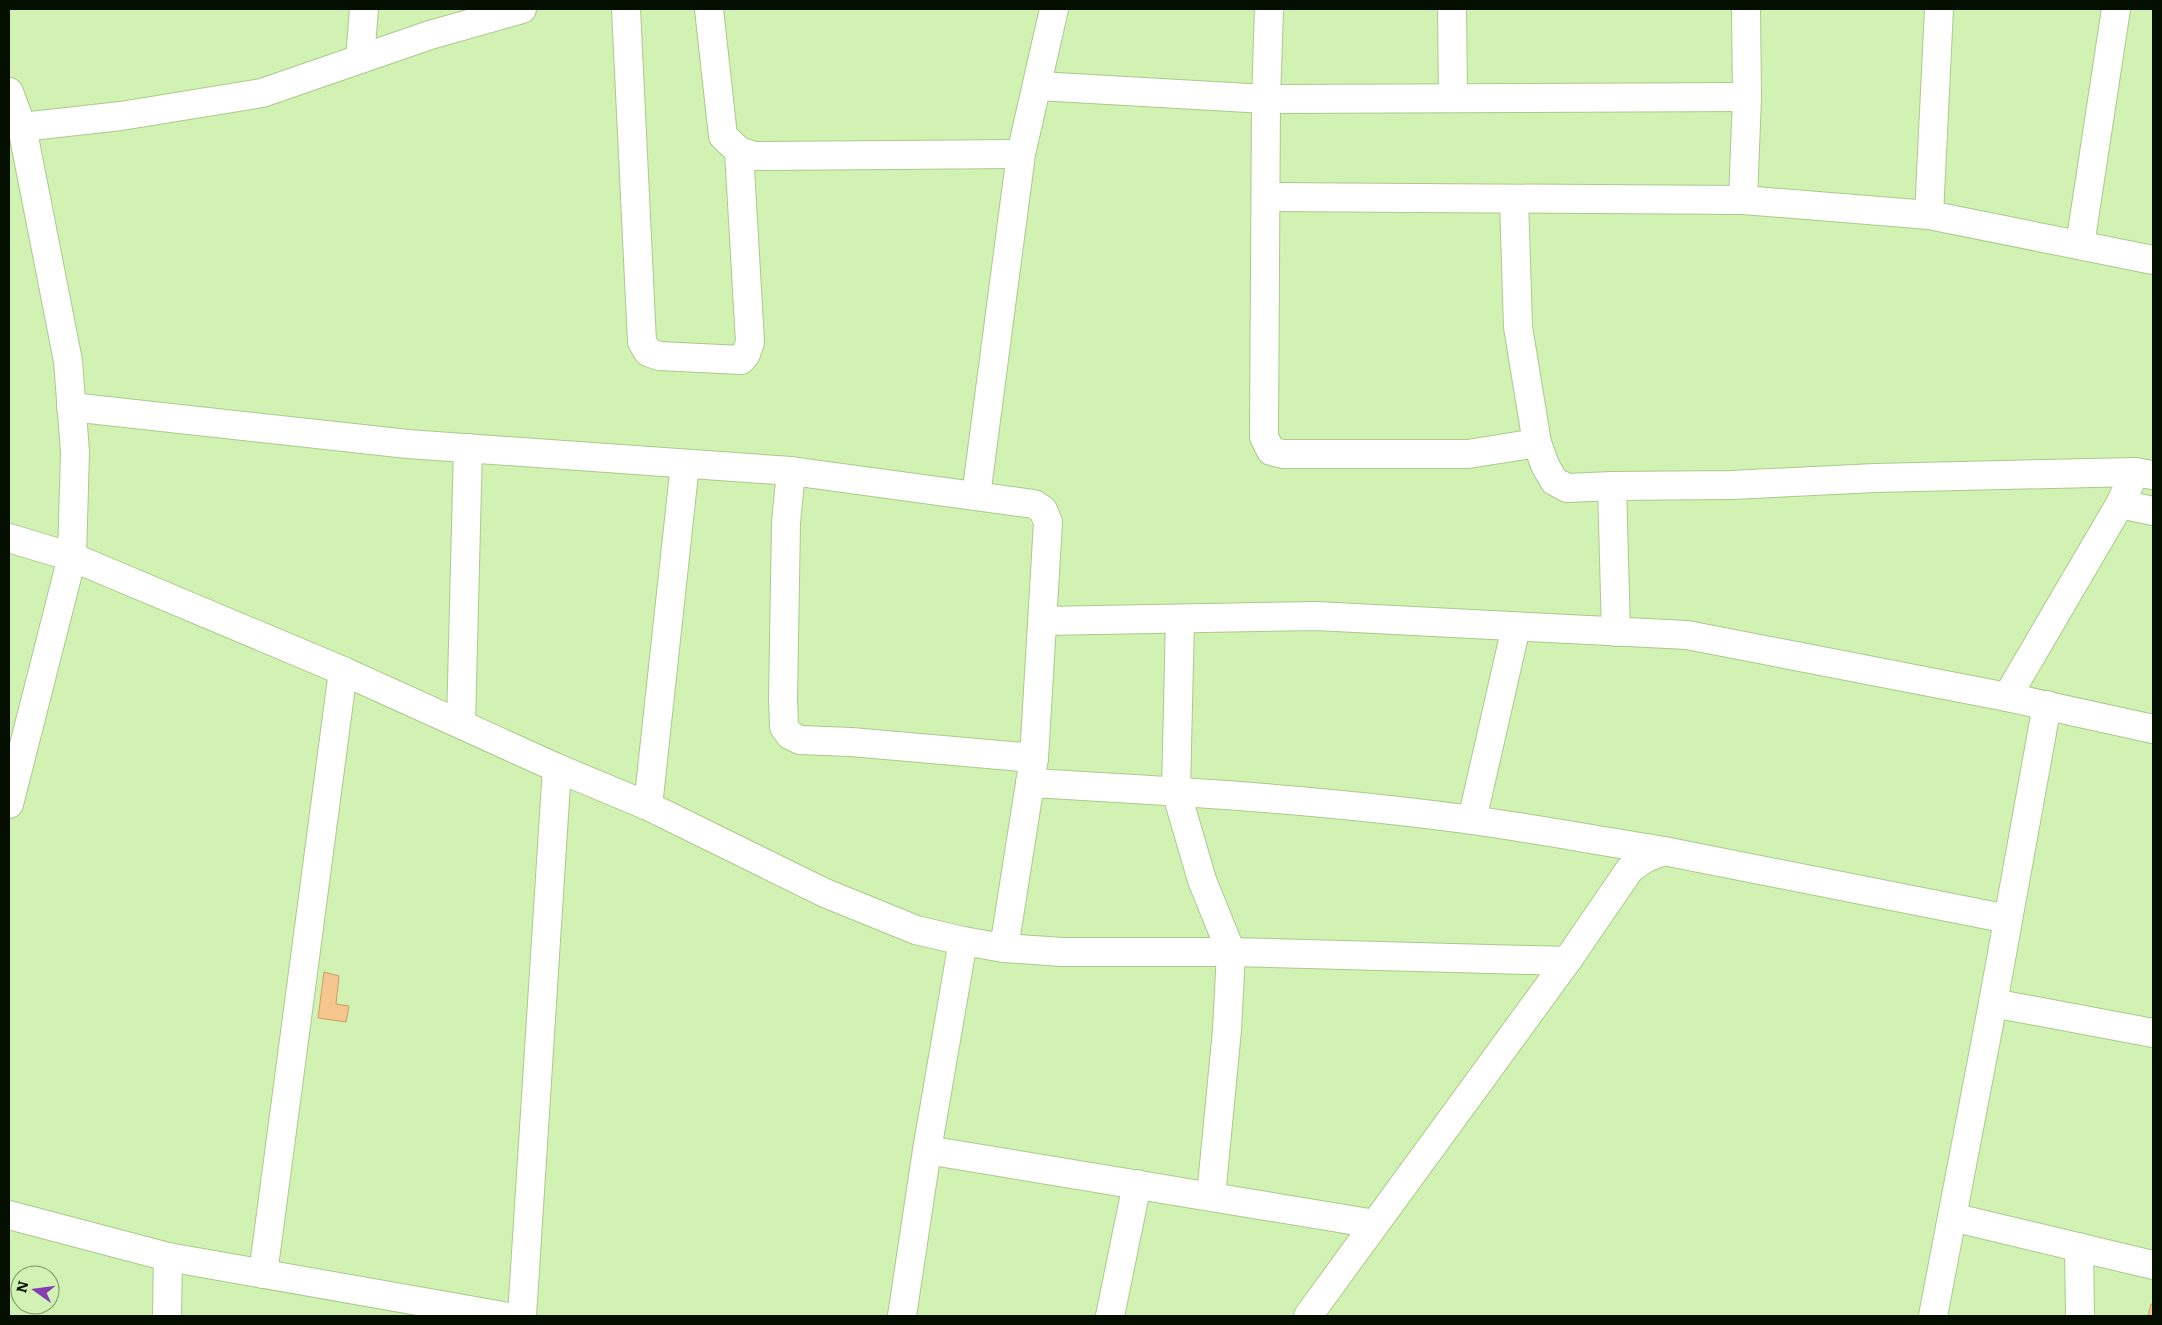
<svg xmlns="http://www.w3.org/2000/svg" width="2162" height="1325" font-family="Literata,serif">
  <rect width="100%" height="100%" fill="#d1f2b2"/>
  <g fill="#f7c68e" stroke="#cc9d66">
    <polygon points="324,972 339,976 336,1004 349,1006 346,1022 318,1018"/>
    <polygon points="2151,1304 2153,1305 2153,1316 2148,1316"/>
  </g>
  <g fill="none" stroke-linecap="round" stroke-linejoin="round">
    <g stroke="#abca8c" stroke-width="30">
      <g id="minor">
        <polyline points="626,9 642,342 648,352 659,356 741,360 746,354 750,342 739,151"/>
        <polyline points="709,9 723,136 739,151 754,156 1021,154"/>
        <polyline points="1269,9 1266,99 1264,437 1271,451 1283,454 1468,454 1537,443"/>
        <polyline points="1452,9 1453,98"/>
        <polyline points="360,59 364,9"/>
        <polyline points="1038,86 1266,99 1747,97"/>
        <polyline points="9,92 22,127 68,361 75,452 72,557 9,804"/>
        <polyline points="22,127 121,116 262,93 430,35 522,9"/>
        <polyline points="1266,197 1743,200 1929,215 2153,260"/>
        <polyline points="1514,199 1518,327 1537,443 1545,465 1554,481 1567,488 1612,486"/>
        <polyline points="1743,200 1747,97 1746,9"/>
        <polyline points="1929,215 1939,9"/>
        <polyline points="2080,245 2116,9"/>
        <polyline points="71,407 408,444 791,471 1034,504 1043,510 1048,522 1034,758 1004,948"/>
        <polyline points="791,471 786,523 783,699 784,727 790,735 800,740 851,742 1034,758"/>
        <polyline points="976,496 1021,154 1054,9"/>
        <polyline points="2120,504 2153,511"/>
        <polyline points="9,538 72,557 343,671 557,768 648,806 825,893 916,930 963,941 1004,948 1062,952 1231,952 1567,961"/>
        <polyline points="1180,619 1176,791 1202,880 1231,952 1227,1030 1211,1196"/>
        <polyline points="1043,621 1316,616 1687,635 2007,697 2153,729"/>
        <polyline points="1616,632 1612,486 1731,485 1875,478 2135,472"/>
        <polyline points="2007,697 2120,504 2135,472 2152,475"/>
        <polyline points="461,723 468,448"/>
        <path d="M 1030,783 C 1178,791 1326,800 1472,820 C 1536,829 1600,841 1664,851"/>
        <polyline points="648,806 685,464"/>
        <polyline points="1472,820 1516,627"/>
        <polyline points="1993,1003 2153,1033"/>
        <polyline points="927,1150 1375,1224"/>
        <polyline points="9,1215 168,1257 503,1316"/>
        <polyline points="1952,1217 2153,1265"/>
        <polyline points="2079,1247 2080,1316"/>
        <polyline points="263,1274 343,671"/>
        <polyline points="167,1316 168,1257"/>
        <polyline points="522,1316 557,768"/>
        <polyline points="902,1316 927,1150 963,941"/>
        <polyline points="1110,1316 1137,1184"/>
        <polyline points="1308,1316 1567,961 1630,869 1646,858 1664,851 2008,919"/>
        <polyline points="1933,1316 1993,1003 2047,705"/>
      </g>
    </g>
    <use href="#minor" stroke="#fff" stroke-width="28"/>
  </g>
  <rect width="2162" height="1325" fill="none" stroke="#050f00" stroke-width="20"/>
  <g transform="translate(35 1290) rotate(284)"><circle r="24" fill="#d1f2b2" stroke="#7f976b"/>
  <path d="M0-4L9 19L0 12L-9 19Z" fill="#843db0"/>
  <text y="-8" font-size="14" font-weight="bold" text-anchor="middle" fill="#050f00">N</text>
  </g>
</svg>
